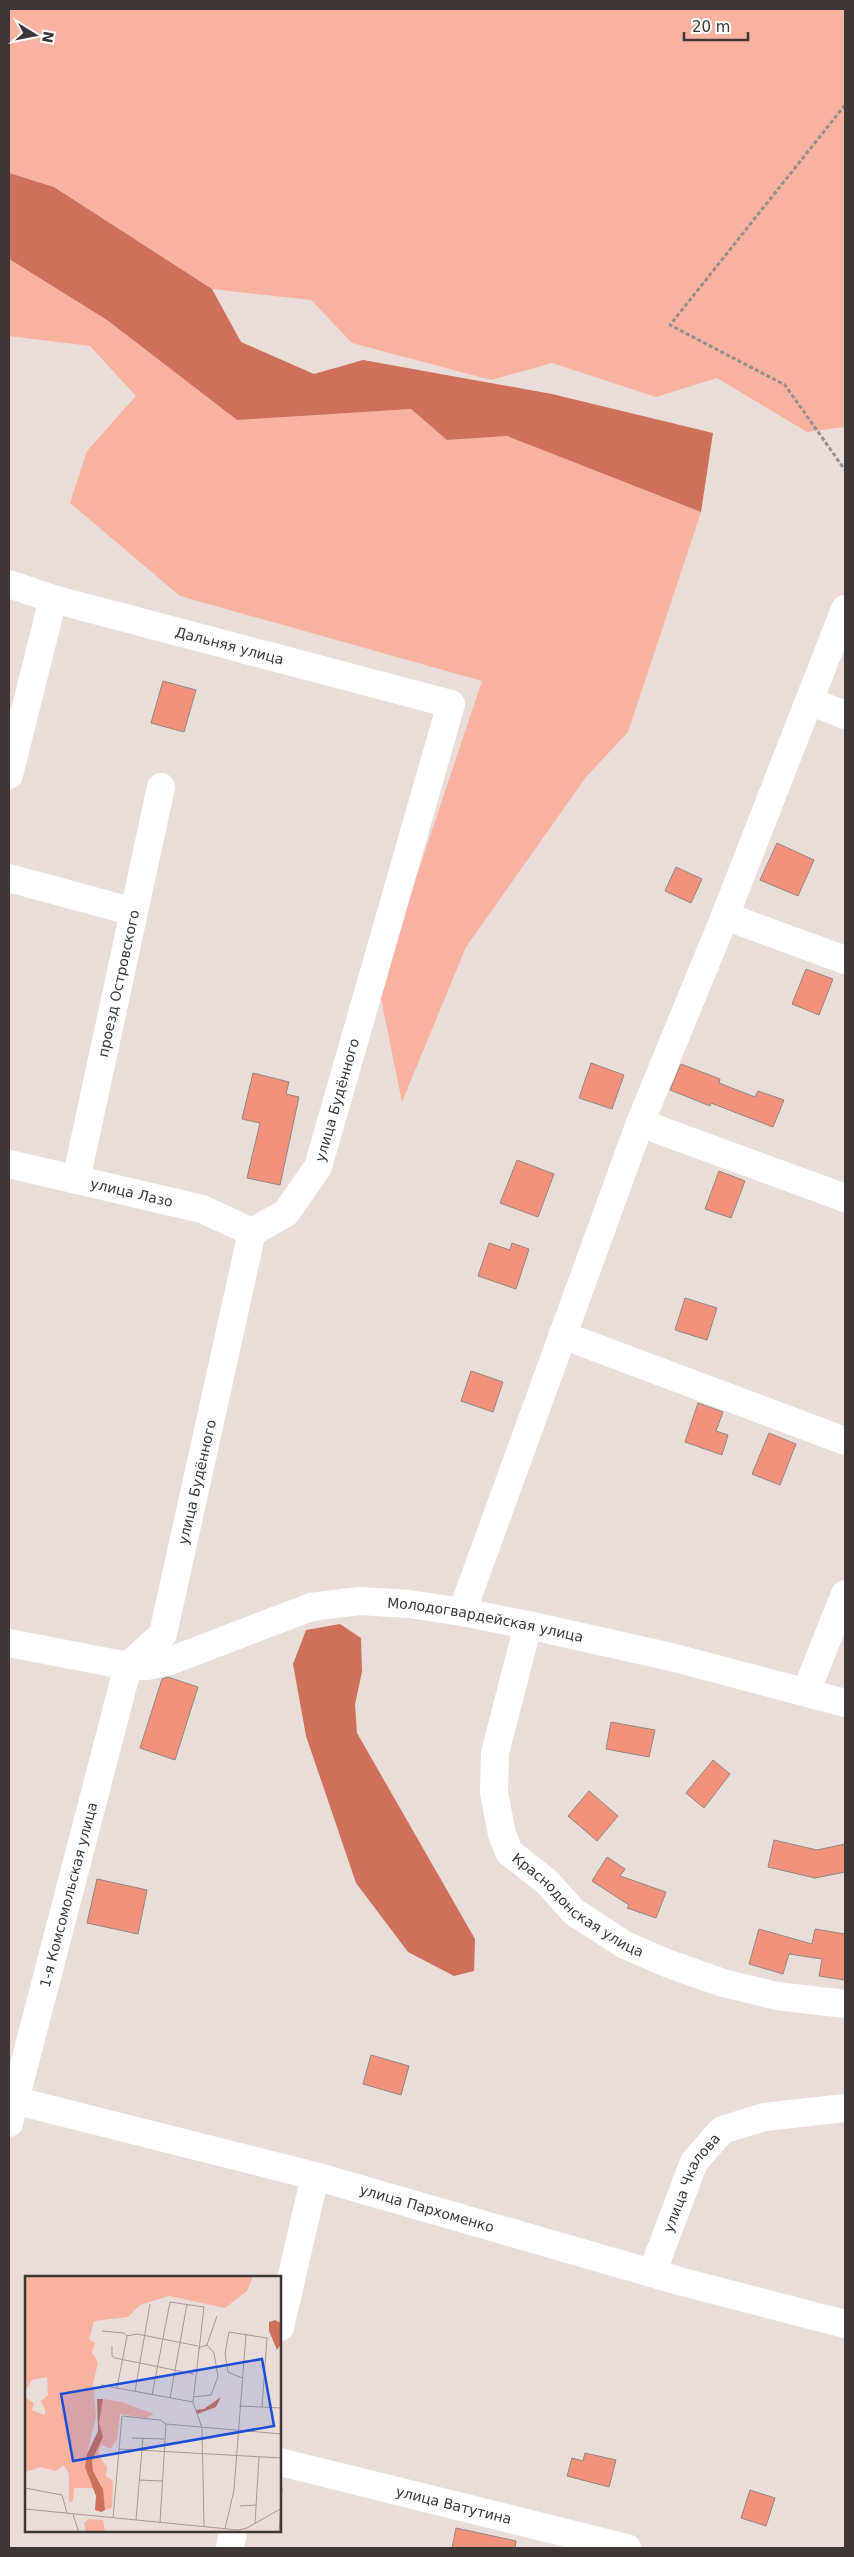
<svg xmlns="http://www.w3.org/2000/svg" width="854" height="2557" font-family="'DejaVu Sans',sans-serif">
  <rect width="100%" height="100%" fill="#eadcd8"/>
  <g fill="#f9b2a0">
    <polygon points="9,9 845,9 845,427 807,432 717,378 656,397 552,363 491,380 352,343 311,300 212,289 54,187 9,173"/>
    <polygon points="9,259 107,320 237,420 411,409 447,440 507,436 701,512 628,732 586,777 466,947 402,1102 379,989 482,681 180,596 70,503 87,451 136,396 90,346 9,336"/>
  </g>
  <g fill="#ce715b">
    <polygon points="9,173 54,187 212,289 241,342 314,374 363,360 552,394 713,433 701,512 507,436 447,440 411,409 237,420 107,320 9,259"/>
    <polygon points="340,1624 361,1638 362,1672 355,1704 357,1733 475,1939 474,1971 454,1976 408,1952 356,1883 306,1736 293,1664 306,1630"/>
  </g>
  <g fill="#f2927a" stroke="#938683">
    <polygon points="163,681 196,690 184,732 151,723"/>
    <polygon points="777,843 814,860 798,896 760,880"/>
    <polygon points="676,867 702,879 691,903 665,891"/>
    <polygon points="806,969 833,979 819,1015 792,1004"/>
    <polygon points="591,1063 624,1075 612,1109 579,1098"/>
    <polygon points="681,1064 720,1079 719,1083 755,1097 758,1091 784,1100 773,1127 711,1103 710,1106 670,1090"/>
    <polygon points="253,1073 289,1082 286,1094 299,1097 280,1185 247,1178 260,1123 242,1119"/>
    <polygon points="517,1160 554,1174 538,1217 500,1203"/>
    <polygon points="719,1171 745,1181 731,1218 705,1209"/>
    <polygon points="489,1243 510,1250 512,1243 529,1249 516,1289 478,1276"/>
    <polygon points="685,1298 717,1308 707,1340 675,1330"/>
    <polygon points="471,1371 503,1382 493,1412 461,1401"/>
    <polygon points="698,1403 723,1412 716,1431 728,1435 722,1455 685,1442"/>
    <polygon points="769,1433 796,1444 780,1485 752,1474"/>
    <polygon points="168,1677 198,1687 175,1760 140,1748 162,1679"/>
    <polygon points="611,1722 655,1730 649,1757 606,1749"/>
    <polygon points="713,1760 730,1774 704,1808 686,1793"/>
    <polygon points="589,1791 618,1816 597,1841 568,1816"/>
    <polygon points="774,1840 817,1850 845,1844 845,1872 815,1878 768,1867"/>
    <polygon points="607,1857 625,1869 620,1876 666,1892 656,1918 627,1908 629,1905 592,1881"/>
    <polygon points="97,1879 147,1890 138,1934 87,1923"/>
    <polygon points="759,1929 812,1944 815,1929 845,1934 845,1980 819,1976 822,1959 789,1954 783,1974 749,1964"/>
    <polygon points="371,2055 409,2066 401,2095 363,2084"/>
    <polygon points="585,2453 616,2460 609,2487 567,2476 572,2458 583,2461"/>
    <polygon points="750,2490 775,2498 766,2526 741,2518"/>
    <polygon points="456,2528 516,2541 515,2548 452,2548"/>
  </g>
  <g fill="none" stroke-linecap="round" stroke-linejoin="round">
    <polyline stroke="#978e8b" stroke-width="3" stroke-dasharray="4 2.5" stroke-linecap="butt" points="845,105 670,325 785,385 845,470"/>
    <g stroke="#fff" stroke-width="28">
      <path id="s1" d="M 9,584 L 53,599 L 451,704 L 318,1167 L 286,1213 L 252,1232 L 163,1634 L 128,1666"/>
      <polyline points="809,701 845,609"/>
      <polyline points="9,775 53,599"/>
      <polyline points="9,878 134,912"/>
      <polyline points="725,916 845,960"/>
      <polyline points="640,1123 845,1198"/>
      <path id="s2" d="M 9,1164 L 202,1209 L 252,1232"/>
      <path id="s3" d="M 76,1180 L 161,787"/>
      <polyline points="562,1335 845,1441"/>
      <polyline points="462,1612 640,1123 725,916 809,701 845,715"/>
      <path id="s4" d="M 528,1625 L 495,1753 L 494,1793 L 502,1834 L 509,1852 L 547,1882 L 574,1912 L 625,1945 L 669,1964 L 723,1983 L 777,1996 L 845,2004"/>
      <path id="s5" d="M 9,1643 L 128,1666 L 147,1666 L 170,1661 L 311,1607 L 359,1601 L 409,1604 L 462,1612 L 528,1625 L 671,1657 L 845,1703"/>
      <polyline points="806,1692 845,1594"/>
      <path id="s6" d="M 9,2099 L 315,2176 L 679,2281 L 845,2324"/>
      <path id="s7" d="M 9,2123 L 128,1666"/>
      <path id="s8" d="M 652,2273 L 694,2162 L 722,2130 L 764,2117 L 845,2108"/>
      <polyline points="280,2327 315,2176"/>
      <path id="s9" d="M 280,2462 L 627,2548"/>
      <polyline points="230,2548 233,2531"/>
    </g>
  </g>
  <g text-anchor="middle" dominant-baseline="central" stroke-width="5" stroke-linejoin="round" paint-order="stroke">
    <g font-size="14" fill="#3d3836" stroke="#fff">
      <text stroke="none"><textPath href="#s1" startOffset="229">Дальняя улица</textPath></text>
      <text stroke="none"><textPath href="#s3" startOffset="201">проезд Островского</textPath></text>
      <text transform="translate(337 1100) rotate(-74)">улица Будённого</text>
      <text stroke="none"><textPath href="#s2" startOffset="126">улица Лазо</textPath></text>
      <text transform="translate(197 1482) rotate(-77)">улица Будённого</text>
      <text stroke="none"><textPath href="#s5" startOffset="491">Молодогвардейская улица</textPath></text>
      <text stroke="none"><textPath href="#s7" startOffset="236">1-я Комсомольская улица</textPath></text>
      <text stroke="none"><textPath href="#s4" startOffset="321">Краснодонская улица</textPath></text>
      <text stroke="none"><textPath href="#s8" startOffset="99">улица Чкалова</textPath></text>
      <text stroke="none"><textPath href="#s6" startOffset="432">улица Пархоменко</textPath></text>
      <text stroke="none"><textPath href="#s9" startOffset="179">улица Ватутина</textPath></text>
    </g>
  </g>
  <g transform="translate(25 2276)">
    <rect width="256" height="256" fill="#eadcd8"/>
    <path d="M 0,0 L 228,0 L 222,15 L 200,32 L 144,20 L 115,29 L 103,41 L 69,45 L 64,63 L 70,67 L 67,76 L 73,87 L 68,107 L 71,141 L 62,178 L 64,203 L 69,212 L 49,212 L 48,225 L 44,226 L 44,198 L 39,189 L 31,195 L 16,191 L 0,196 L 0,121 L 9,127 L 7,134 L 19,139 L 21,136 L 16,125 L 23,119 L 22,101 L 7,104 L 0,116 ZM 78,123 L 97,126 L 129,138 L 120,142 L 95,138 L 92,163 L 86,173 L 77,169 L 74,173 L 74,180 L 82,191 L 81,200 L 88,205 L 87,232 L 80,234 L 77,209 L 68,195 L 67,184 L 77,161 L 74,147 ZM 64,243 L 78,244 L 80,256 L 61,256 L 59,247 Z" fill="#f9b2a0"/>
    <path d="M 250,44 L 256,47 L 256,68 L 252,74 L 244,55 L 244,46 ZM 196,121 L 191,131 L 172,138 L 171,134 L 179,133 ZM 72,123 L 78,123 L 74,147 L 78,161 L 67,184 L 68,195 L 78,213 L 80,234 L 76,236 L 70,234 L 71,220 L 60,191 L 62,178 L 73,155 Z" fill="#ce715b"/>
    <path fill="none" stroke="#a59a97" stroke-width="1" d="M 77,55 L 99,57 L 102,60M 102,60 L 92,112 L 168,126M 102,60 L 112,58 L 173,70M 182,69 L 192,40M 87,70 L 87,80 L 90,82 L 169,98M 217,102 L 203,96 L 200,78 L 204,56 L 242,62 L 237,131M 76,109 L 92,112M 110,115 L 125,28M 127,119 L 145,26 L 179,31 L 168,126 L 177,152 L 179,250M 168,121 L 186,119 L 193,101 L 189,77 L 182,69 L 173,72M 145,122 L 162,28M 214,130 L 257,132M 107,162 L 139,163M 94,173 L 257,182M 114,204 L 137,205M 0,212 L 37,219 L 42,237M 215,230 L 231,229M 0,233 L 213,254 L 222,252 L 257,232M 48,238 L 54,257M 88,242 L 97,140 L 135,144 L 141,148 L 257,158M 111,244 L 118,162M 135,247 L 141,148M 230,248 L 234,181M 200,253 L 209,214 L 221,58M 254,257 L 257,212"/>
    <path fill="#1d4ed8" fill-opacity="0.15" stroke="#1d4ed8" stroke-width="2.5" d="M 237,83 L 249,150 L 48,185 L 36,118 Z"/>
    <rect width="256" height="256" fill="none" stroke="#3d3836" stroke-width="2.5"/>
  </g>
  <rect width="854" height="2557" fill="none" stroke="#3d3836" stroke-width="20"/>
  <g transform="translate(35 35) rotate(100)" stroke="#ffffff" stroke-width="4" paint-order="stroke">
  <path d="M0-4L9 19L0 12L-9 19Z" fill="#3d3836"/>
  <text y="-8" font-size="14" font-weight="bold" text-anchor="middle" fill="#3d3836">N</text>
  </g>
  <path d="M684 32v8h64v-8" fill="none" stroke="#3d3836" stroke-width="2.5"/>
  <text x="692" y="32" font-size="15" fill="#3d3836" stroke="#ffffff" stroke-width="4" paint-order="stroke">20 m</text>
</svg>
